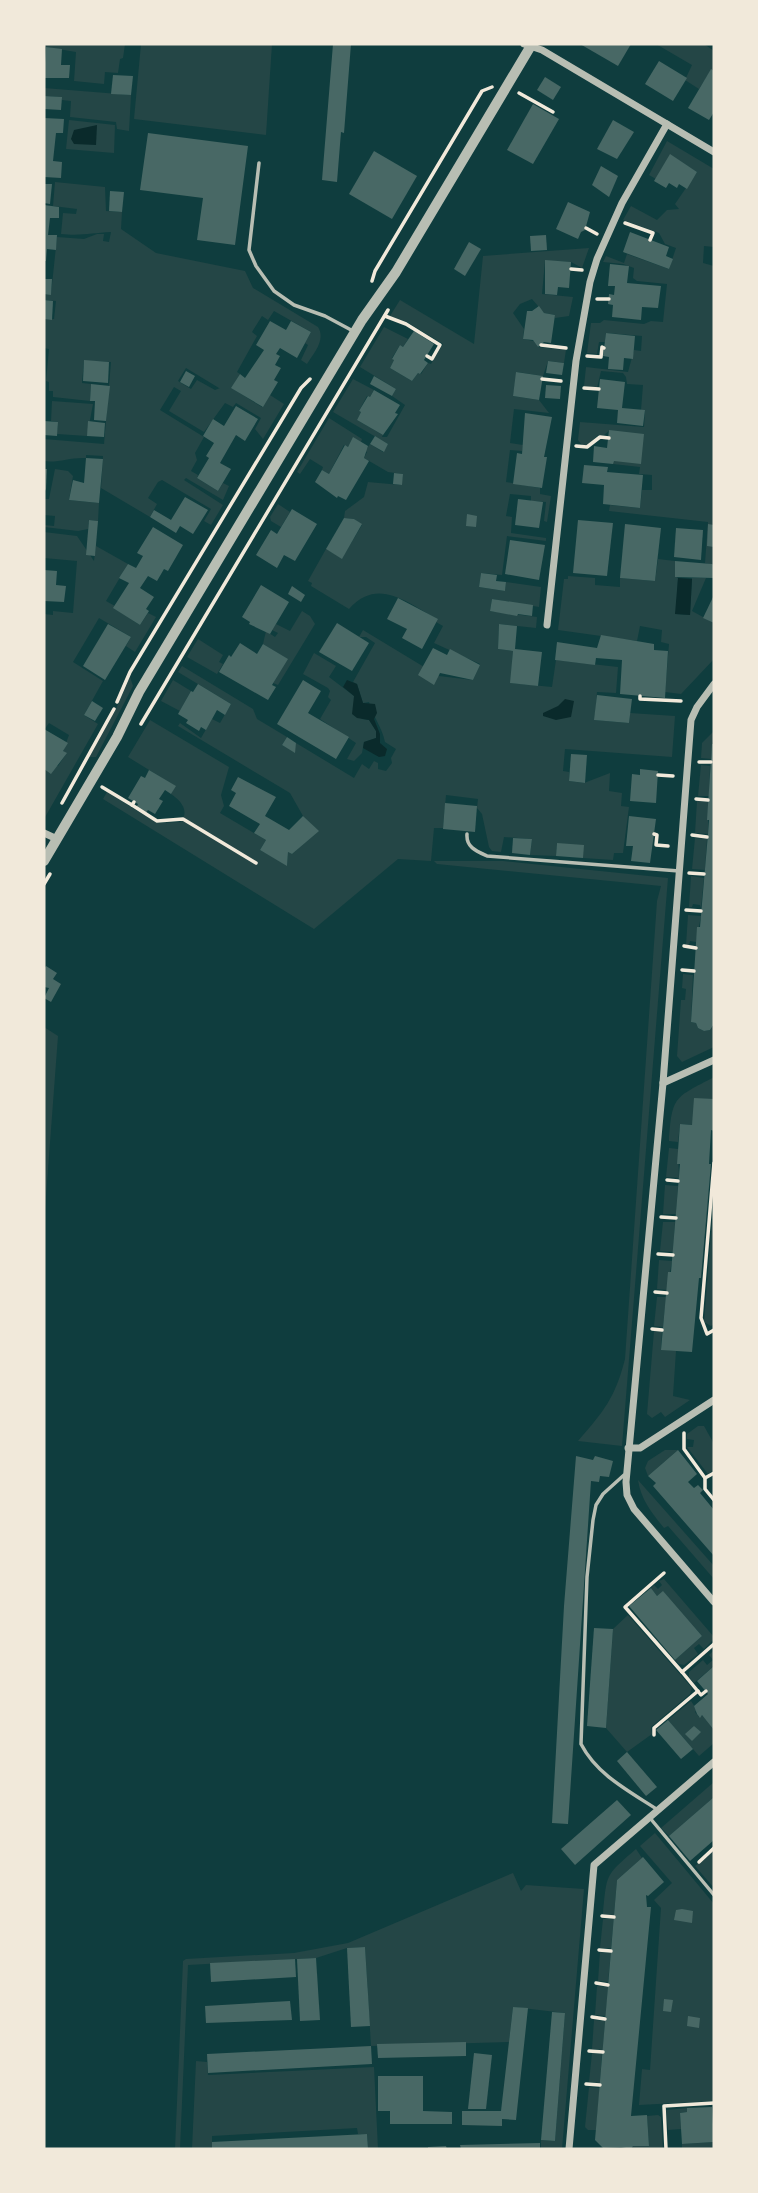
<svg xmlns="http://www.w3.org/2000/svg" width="758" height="2193" font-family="'Public Sans',sans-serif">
  <rect width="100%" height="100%" fill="#0f3d3e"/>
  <g fill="#244646" fill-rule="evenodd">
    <polygon points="44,44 125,44 123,58 120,59 118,73 105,72 104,84 74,81 76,52 46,47 44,67"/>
    <polygon points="141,44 272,44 266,135 134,119"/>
    <polygon points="656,44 704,44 714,51 714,71 711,70 699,89 685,80 692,65"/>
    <polygon points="44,88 131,95 129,131 117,129 116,122 70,117 71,101 62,100 61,97 44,96"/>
    <polygon points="69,120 115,125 114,153 66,149"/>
    <polygon points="667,141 714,169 714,247 704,246 703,263 714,266 714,565 705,563 708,522 609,511 610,505 640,508 642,490 652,490 652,475 639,474 640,467 613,464 610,430 604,435 598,435 587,446 582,445 578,440 580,422 644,427 645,411 641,410 643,385 627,384 626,377 623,373 601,371 597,388 584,386 586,367 628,372 634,350 641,351 642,336 606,333 605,342 599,342 597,354 587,353 591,323 600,323 604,320 644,324 651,321 663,322 667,284 637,281 633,278 634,268 623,264 603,262 606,256 624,263 627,254 669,269 676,248 665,244 659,233 623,220 631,206 657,220 667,210 679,209 675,204 697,172 670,155 656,179 649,175"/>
    <path d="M 55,182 L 105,187 L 106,211 L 122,212 L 121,229 L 156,253 L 245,271 L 253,288 L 318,327 C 326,340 314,353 307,364 L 301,360 L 308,345 L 305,343 L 311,332 L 274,311 L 268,320 L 262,316 L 252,332 L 257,336 L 237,372 L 240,374 L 232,388 L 262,407 L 270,395 L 284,404 L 263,439 L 255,429 L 261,418 L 236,403 L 233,407 L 225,403 L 204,432 L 169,411 L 181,391 L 174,387 L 160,410 L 204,437 L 195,453 L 197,460 L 191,471 L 198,475 L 197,478 L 218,491 L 223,483 L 229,486 L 223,500 L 186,478 L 184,480 L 223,505 L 211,525 L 204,521 L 211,509 L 162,480 L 158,482 L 148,498 L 157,504 L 150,517 L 101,488 L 103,456 L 86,455 L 86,458 C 71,457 58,463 44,461 L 44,439 L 104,444 L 111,362 L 84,361 L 82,383 L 91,384 L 90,401 L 53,397 L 53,391 L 49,391 L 49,382 L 46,381 L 49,349 L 44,348 L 44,319 L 54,319 L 56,301 L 44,300 L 44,294 L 51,294 L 57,237 L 84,239 L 97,234 L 104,234 L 103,241 L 109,242 L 111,232 C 92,233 81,236 61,234 L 63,213 L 76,214 L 77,209 L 53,206 ZM 186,368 L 219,388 L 220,388 L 215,390 L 197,380 L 191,389 L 178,381 Z"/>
    <path d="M 589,248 L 582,268 L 571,262 L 545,261 L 542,294 L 573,297 L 569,316 L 555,318 L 555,315 L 544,313 L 532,299 L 520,304 L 513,313 L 524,329 L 523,339 L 534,341 L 538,347 L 566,350 L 564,363 L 548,361 L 543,376 L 517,372 L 513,396 L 539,400 L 549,413 L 514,409 L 510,443 L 523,445 L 522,451 L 510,450 L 506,482 L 540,488 L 540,494 L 551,496 L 547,522 L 544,521 L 546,502 L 531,501 L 531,496 L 510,494 L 506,516 L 512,517 L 511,533 L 546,538 L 546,541 L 507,536 L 502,575 L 481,573 L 479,587 L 505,591 L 506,582 L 541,587 L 539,607 L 492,599 L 490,611 L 537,617 L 536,628 L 499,624 L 498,649 L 513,651 L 511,683 L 552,687 L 556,660 L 618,667 L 616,693 L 597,692 L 595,720 L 629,723 L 630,713 L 675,716 L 672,757 L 565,749 L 563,771 L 569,772 L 569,781 L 584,783 L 610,773 L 609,791 L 622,793 L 621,806 L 629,807 L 623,853 L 614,853 L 613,860 L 583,858 L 557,843 L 556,856 L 530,855 L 532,839 L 504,837 L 501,852 L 492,851 L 489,847 L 482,814 L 477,808 L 478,799 L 446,795 L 443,828 L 434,828 L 431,861 L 398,859 L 314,929 L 103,799 L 107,792 L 157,823 L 181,822 C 190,810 180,800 171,794 L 175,786 L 128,757 L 150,720 L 229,767 L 221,795 L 224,806 L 220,813 L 266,840 L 260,850 L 287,865 L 288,852 L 292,854 L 318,831 L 303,816 L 290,793 L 178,726 L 180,723 L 201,738 L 212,719 L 220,723 L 231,704 L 178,672 L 182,666 L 253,709 L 257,719 L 287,737 L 282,745 L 294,752 L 296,743 L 354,778 L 362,764 L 369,769 L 374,761 L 378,763 L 378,769 L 386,771 L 392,763 L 391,758 L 396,749 L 385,742 C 382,727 373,717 369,702 L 363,703 L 357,684 L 353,682 L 375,643 L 366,637 L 359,637 L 363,630 L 439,676 L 473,680 L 480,664 L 434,643 L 443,626 L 436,622 L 437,619 C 406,602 378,577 349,609 L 311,586 L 312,583 L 308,581 L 326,549 L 342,558 L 362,525 L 354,519 L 344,518 L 345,511 L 364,497 L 368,482 L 401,485 L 403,474 L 388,472 L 364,458 L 367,452 L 365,451 L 370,444 L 383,452 L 388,444 L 333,412 L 353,379 L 374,390 L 370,397 L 367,396 L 359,411 L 361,412 L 357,420 L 383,435 L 382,437 L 387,437 L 405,405 L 392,396 L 396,389 L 360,367 L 384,327 L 408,339 L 403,347 L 400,345 L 392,358 L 394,360 L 390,368 L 412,381 L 418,373 L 421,374 L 428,363 L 431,364 L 443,344 L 407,322 L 390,316 L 400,300 L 474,344 L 483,256 Z"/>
    <polygon points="52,401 93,404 87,436 57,434 58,422 51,421"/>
    <polygon points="329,418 362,439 361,442 353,438 348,447 344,445 329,474 322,470 323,467 310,459 300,474 297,472"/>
    <polygon points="55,469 68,471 73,476 69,500 99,503 98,521 89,520 88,529 78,531 44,527 44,525 54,526 55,516 44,515 44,499 49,499"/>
    <polygon points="278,504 290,512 281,527 271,521 270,517"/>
    <polygon points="44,532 77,536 94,561 96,546 128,564 106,601 115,606 114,608 140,625 148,613 156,617 135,652 126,646 131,637 99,618 73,662 103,681 84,715 98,724 44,819 44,769 51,773 56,766 58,766 66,754 63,751 69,735 49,723 44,730 44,614 53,615 53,611 73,613 77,561 44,558"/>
    <polygon points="658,559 675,561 675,576 678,578 676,614 690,615 692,578 706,578 692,611 714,623 714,659 681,694 665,692 669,644 661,642 662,630 640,626 637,641 558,630 564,579 568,579 568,576 595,578 595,585 620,587 620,578 655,581"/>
    <polygon points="302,611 310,616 315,624 278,685 273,683 287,659 263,644 266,631 275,637 278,633 272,630 276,624 290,631"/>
    <polygon points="198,639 223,655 219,662 223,664 217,674 187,657"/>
    <polygon points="314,653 336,666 329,677 354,696 355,705 362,719 369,720 376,731 376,738 364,742 362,753 354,761 347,759 356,743 320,719 331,700 328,697 330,691 328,688 303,674"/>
    <polygon points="130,677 133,686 96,757 87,757 115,711"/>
    <polygon points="173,680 191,691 180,711 161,701"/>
    <polygon points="714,731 711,759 701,758 702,743"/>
    <polygon points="701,765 710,766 709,796 698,796"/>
    <polygon points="697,801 708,802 708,834 695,833"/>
    <polygon points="695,838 707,839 705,870 692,869"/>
    <path d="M 434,861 L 503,861 L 668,878 L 622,1446 L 578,1441 C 604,1411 615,1398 625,1359 L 657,901 L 661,886 L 437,864 Z"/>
    <polygon points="691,876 704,878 701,908 700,905 693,904 692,907 689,907"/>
    <polygon points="688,915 701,916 696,942 690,941 689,945 686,945"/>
    <polygon points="683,974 693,975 691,1022 696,1023 698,1028 704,1031 710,1030 714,1025 714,1047 682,1062 677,1056 681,1000 685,1000 686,989 682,988"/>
    <polygon points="44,1027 58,1036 44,1223"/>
    <path d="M 714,1077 L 714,1099 L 692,1125 L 680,1124 L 678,1142 L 669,1141 C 672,1095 675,1098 714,1077 Z"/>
    <polygon points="669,1148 678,1149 679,1178 666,1177"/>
    <polygon points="665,1185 678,1186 676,1214 663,1214"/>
    <polygon points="714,1194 714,1324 711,1326 704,1322"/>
    <polygon points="663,1222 675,1222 673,1252 660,1251"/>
    <polygon points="659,1260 672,1261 667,1290 657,1289"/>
    <polygon points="657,1297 666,1297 663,1327 654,1326"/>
    <polygon points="654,1331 662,1332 661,1349 676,1351 673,1396 690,1400 665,1417 661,1412 652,1418 647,1414"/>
    <polygon points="698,1426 704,1426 714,1444 714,1470 708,1474 687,1447 693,1447 694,1440 687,1439 687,1434"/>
    <polygon points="665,1450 678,1450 648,1476 645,1468 648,1461"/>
    <path d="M 638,1480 L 714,1566 L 714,1579 L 668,1526 L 664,1528 C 652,1513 641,1500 638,1480 Z"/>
    <polygon points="664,1579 714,1637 714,1639 704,1649 699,1644 694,1648 698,1654 684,1665 679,1664 675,1660 702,1636 663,1592 657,1596 651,1588 654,1585 658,1589 662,1585 659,1581"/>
    <polygon points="628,1615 692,1688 690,1694 651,1727 652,1734 627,1752 606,1728 613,1629"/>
    <polygon points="714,1650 714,1666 694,1683 689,1677 689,1672 703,1660 707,1665 713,1660 709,1655"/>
    <polygon points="691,1701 697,1710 695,1712 699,1717 702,1715 714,1729 714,1743 699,1756 668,1720"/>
    <polygon points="714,1782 714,1797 669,1836 661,1828"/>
    <polygon points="655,1833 714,1904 714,2101 639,2105 642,2069 650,2070 661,1908 654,1900 672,1883 640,1846"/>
    <path d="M 636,1849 L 642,1858 L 617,1880 L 614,1915 L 603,1914 C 607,1873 605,1876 636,1849 Z"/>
    <polygon points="714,1850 714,1888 695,1866"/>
    <polygon points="513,1873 521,1891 526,1885 584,1889 562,2149 541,2149 541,2140 555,2141 565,2013 513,2007 509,2042 371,2046 365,1947 347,1948 316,1958 188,1965 180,2149 175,2149 183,1961 186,1959 294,1953 348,1943"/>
    <polygon points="603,1919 614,1919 611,1948 600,1948"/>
    <polygon points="600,1952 611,1953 608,1982 598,1981"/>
    <polygon points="597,1986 608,1987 606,2016 595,2015"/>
    <polygon points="594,2020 605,2021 603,2050 592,2049"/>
    <polygon points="592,2053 602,2054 600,2083 589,2082"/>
    <polygon points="196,2061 207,2062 208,2075 374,2067 378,2149 368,2149 367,2134 358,2134 357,2128 212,2136 212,2149 192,2149"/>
    <polygon points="589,2087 600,2088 596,2130 588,2130 585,2127"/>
    <polygon points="687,2108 687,2112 680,2113 681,2129 668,2130 666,2110"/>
    <polygon points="658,2115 661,2117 663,2149 630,2149 633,2146 649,2145 647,2116"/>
    <polygon points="714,2142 714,2149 682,2149 682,2144"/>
  </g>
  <g fill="#0a2a2b">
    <polygon points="97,125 96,145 74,144 71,139 74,130"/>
    <polygon points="678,578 692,579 690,615 675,614"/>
    <polygon points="347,680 357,684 363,703 375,704 377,713 374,719 380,734 380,743 387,749 385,756 379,757 363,748 364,742 376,738 376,731 369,720 357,718 352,714 354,696 343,687"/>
    <polygon points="565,699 574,701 571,717 556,720 543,716 543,713 558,706"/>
  </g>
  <g fill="#486865">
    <polygon points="333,44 351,44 344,133 341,132 337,182 322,180"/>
    <polygon points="580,44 631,44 618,66"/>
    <polygon points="46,47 62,49 61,65 70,65 69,78 44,78"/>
    <polygon points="659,61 687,78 673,101 645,84"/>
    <polygon points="711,69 714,71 714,112 709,120 688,108"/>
    <polygon points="113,75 133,76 131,95 111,94"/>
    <polygon points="545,77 561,87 553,100 537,90"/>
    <polygon points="44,96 62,97 61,110 44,109"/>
    <polygon points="533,104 559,119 533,164 507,150"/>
    <polygon points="44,118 64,119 63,133 56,133 53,161 62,162 61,178 44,177"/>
    <polygon points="613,120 634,132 617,159 597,149"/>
    <polygon points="148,133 248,146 235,245 197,240 203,198 140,190"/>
    <polygon points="374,151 417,176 392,219 349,194"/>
    <polygon points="670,154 697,172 687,189 679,184 677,188 669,183 666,188 654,181"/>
    <polygon points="601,166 618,176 609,197 592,185"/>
    <polygon points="44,184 52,184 50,204 44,203"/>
    <polygon points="110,191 124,192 122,212 109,211"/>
    <polygon points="568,202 590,212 585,230 581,232 578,239 556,229"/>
    <polygon points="44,205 59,207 59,218 50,218 48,235 57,235 56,250 47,249 46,261 44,261"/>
    <polygon points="630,232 669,247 666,256 673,259 669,269 623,252"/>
    <polygon points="546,235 547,250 531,251 530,236"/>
    <polygon points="469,242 481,249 465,276 454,269"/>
    <polygon points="545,260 571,262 569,288 558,287 557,295 545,294"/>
    <polygon points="610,264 629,266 627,283 661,286 658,308 642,307 641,320 612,317 613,305 608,304 609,294 614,295 615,286 608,286"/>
    <polygon points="44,279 52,279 51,295 44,294"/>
    <polygon points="44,300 53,301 52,320 44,319"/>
    <polygon points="539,306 544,313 555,315 551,343 544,342 538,347 533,340 523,339 527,311 532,311"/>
    <polygon points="270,321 286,330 291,321 311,332 297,358 280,348 276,354 280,356 275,365 281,368 274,380 278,382 263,407 231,388 240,374 245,378 264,350 256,345"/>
    <polygon points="414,331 434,344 424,360 428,363 420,374 418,373 412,381 390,368 394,360 392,359 400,345 403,347"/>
    <polygon points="606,333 635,336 633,359 624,358 623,370 608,369 609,357 603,356"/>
    <polygon points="84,360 109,362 108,383 83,381"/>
    <polygon points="548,361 564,363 562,375 546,373"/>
    <polygon points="186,371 195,376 189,387 180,382"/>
    <polygon points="516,372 543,376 539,400 513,396"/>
    <polygon points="374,376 396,389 392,396 370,384"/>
    <polygon points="600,379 625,382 622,408 645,410 643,426 617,423 618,410 597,408"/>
    <polygon points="91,384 110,386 106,421 94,420 95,401 90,401"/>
    <polygon points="546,385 561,386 560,399 545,398"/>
    <polygon points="374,390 400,405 395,413 398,414 383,435 357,420 361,412 359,411 368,396 370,397"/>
    <polygon points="236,406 258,419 245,441 236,435 220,463 231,469 218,491 197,478 209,458 206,456 214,443 203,436 213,419 224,426"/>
    <polygon points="525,413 552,417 544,457 547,457 542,488 513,484 517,453 522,454"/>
    <polygon points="44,421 58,422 57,436 44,435"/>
    <polygon points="88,421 105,423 104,437 87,436"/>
    <polygon points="609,430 644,434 641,464 614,461 613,464 593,462 594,446 607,448"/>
    <polygon points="375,436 388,444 384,452 370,444"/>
    <polygon points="353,437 368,446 364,458 369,461 346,500 338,496 337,498 315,482 322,470 329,474 345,445 348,447"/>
    <polygon points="86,458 103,459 99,503 69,500 73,480 84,483"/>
    <polygon points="584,465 608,467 607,472 643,475 640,508 603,504 604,485 582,483"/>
    <polygon points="44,469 47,469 46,489 44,493"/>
    <polygon points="394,473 403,474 402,485 393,484"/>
    <polygon points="185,497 208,510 193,534 180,526 176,533 150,517 154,510 171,520"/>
    <polygon points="518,499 543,502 539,528 515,525"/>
    <polygon points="292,509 317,524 295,561 284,555 277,568 256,555 271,530 277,534"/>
    <polygon points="467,514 477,516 476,527 466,526"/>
    <polygon points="344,518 354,519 362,524 342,559 326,549"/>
    <polygon points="89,520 98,521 95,556 86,555"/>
    <polygon points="578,520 613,523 607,576 573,573"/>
    <polygon points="625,524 661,528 655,581 620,578"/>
    <polygon points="708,524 714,525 714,547 707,546"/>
    <polygon points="153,527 183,545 168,571 164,569 157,581 148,576 140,588 154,597 146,609 149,611 140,625 113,608 129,583 119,578 128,564 136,568 143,556 137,553"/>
    <polygon points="676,528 703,530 701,560 674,557"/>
    <polygon points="510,540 545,545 539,580 505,574"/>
    <polygon points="675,561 712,564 714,565 714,578 675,577"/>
    <polygon points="44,570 57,571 56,585 66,586 64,602 44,601"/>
    <polygon points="481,573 497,575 496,581 506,582 505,591 479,587"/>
    <polygon points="261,585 289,602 270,634 249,624 250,622 242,617"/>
    <polygon points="292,586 305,595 301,602 288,594"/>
    <polygon points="714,595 714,623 703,618"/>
    <polygon points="398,598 438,619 422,649 402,638 407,629 387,619"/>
    <polygon points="492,599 533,605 532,616 518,614 517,616 490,611"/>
    <polygon points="337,623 369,643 352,671 319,652"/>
    <polygon points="108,624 131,637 105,680 83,666"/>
    <polygon points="499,624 517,626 515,649 542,652 538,686 510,683 513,651 498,649"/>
    <polygon points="601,635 654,644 654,650 668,651 665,698 620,694 622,660 596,658 595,665 555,660 557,642 597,648"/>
    <polygon points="240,643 257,654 263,644 288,659 272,685 276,687 268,700 219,672 229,655 231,657"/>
    <polygon points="433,648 447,655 450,649 480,665 473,680 440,673 434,685 418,675"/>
    <polygon points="303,680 321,691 308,713 349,737 336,759 277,724"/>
    <polygon points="198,684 231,704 225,715 217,710 206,730 201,727 199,731 186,723 188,720 178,714 191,691 193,692"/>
    <polygon points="597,695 632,699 629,723 594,720"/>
    <polygon points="92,701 103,708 95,721 84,715"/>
    <polygon points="44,729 68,743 63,751 67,753 51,774 44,769"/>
    <polygon points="287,737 296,743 295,753 282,745"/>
    <polygon points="712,744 714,744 714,1024 710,1030 704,1031 698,1028 696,1023 691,1022 697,927 700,927 708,834 709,820 707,820"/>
    <polygon points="571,754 587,755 585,783 569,781"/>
    <polygon points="640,769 658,771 656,803 630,801 632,774 640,775"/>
    <polygon points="149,770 176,786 171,794 165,790 159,799 163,801 155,814 148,810 145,814 136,808 138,804 128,798 141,776 145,778"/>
    <polygon points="238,777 276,797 265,816 289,830 303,816 319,831 292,854 288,852 287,866 260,850 266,840 254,833 260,824 229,806 236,793 231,790"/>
    <polygon points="445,803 477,806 475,832 443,829"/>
    <polygon points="629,816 656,819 650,863 631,861 633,846 626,846"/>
    <polygon points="513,838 532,839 530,855 512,853"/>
    <polygon points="557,843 584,845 583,858 556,856"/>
    <polygon points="46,966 57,973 53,979 61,984 51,1002 44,998 49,988 44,987 44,969"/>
    <polygon points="694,1098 714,1099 714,1131 711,1130 709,1164 711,1164 701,1278 699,1278 692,1352 661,1350 668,1272 671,1272 680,1164 677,1164 680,1124 692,1125"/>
    <polygon points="678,1450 697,1474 688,1482 694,1488 698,1485 703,1490 700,1493 714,1510 714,1556 653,1486 656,1483 648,1476"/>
    <polygon points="576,1456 593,1460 595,1456 613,1461 609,1477 600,1476 599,1482 591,1481 568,1824 552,1823 564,1606"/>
    <polygon points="651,1588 657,1596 663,1591 702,1636 675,1660 629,1606"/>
    <polygon points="594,1628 613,1629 606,1728 587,1726"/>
    <polygon points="714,1666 714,1730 702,1715 700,1718 697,1714 694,1706 708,1694 697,1681"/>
    <polygon points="668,1720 693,1749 681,1759 656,1730"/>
    <polygon points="694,1726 701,1732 692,1741 685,1734"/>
    <polygon points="627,1752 657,1787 646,1796 617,1761"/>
    <polygon points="714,1797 714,1840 690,1861 669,1836"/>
    <polygon points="617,1800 631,1815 575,1865 561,1849"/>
    <polygon points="643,1857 664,1882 648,1896 646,1895 647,1907 651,1907 631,2116 647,2115 649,2146 633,2146 631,2149 621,2147 603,2148 595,2140 617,1880"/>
    <polygon points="682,1909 693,1911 692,1923 674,1920 676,1910"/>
    <polygon points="365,1947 370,2026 351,2027 347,1948"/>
    <polygon points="316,1958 320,2020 300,2021 297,1959"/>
    <polygon points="295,1959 296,1977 211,1982 210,1963"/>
    <polygon points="664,1999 673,2000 671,2012 663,2011"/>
    <polygon points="290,2001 292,2020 206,2023 205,2006"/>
    <polygon points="513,2007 528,2008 516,2120 502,2119 502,2126 462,2125 462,2111 501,2111"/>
    <polygon points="552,2012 565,2013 555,2141 541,2140"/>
    <polygon points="688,2016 700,2018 699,2028 687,2026"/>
    <polygon points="466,2042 466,2056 378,2058 377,2044"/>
    <polygon points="371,2046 372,2064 208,2073 207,2054"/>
    <polygon points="474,2053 492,2055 486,2109 468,2109"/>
    <polygon points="378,2076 423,2076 423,2111 452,2112 452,2124 390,2124 390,2111 378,2111"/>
    <polygon points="712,2107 714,2142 682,2144 680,2113 687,2112 687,2108"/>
    <polygon points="367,2134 368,2149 212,2149 212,2142"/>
    <polygon points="540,2143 540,2149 461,2149 460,2145"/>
    <polygon points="446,2146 447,2149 428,2149 428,2147"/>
  </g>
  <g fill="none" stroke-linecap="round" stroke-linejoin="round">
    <g stroke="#f1e9da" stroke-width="3.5">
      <polyline points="519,93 553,112"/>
      <polyline points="625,223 653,233 650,240"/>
      <polyline points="586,228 597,234"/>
      <polyline points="571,269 582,270"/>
      <polyline points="372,281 375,271 482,91 492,87"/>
      <polyline points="597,299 609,299"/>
      <polyline points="385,316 406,324 440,345 432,359 427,356"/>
      <polyline points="541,345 566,348"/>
      <polyline points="587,356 601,357 602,347 604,348"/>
      <polyline points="542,379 561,381"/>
      <polyline points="584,388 599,389"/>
      <polyline points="576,446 587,447 600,437 609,438"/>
      <polyline points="640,696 640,699 681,701"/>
      <polyline points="117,702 130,672 301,388 310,379"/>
      <polyline points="141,724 388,310"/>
      <polyline points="699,762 711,762"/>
      <polyline points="658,775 673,776"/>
      <polyline points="102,787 132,805 134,802"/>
      <polyline points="696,799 708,800"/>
      <polyline points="62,803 114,709"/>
      <polyline points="132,805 157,821 183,819 256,863"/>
      <polyline points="654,834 657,835 656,845 668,846"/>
      <polyline points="692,835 707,837"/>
      <polyline points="689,873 704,874"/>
      <polyline points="44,884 50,874"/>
      <polyline points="686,910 701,911"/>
      <polyline points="684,946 696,948"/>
      <polyline points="682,970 694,971"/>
      <polyline points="714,1163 701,1318 707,1334 714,1330"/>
      <polyline points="667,1180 678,1181"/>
      <polyline points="661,1217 676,1218"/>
      <polyline points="658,1254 673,1255"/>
      <polyline points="655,1292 667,1293"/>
      <polyline points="652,1329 662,1330"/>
      <polyline points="684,1433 684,1449 705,1478 705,1489 714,1500"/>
      <polyline points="705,1478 714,1473"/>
      <polyline points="664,1573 625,1607 682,1672 714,1644"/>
      <polyline points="682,1672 701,1695 706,1691"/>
      <polyline points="654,1735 654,1728 698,1691"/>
      <polyline points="699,1862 714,1848"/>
      <polyline points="602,1916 614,1917"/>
      <polyline points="599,1950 611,1951"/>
      <polyline points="596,1983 608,1985"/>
      <polyline points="592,2017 605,2019"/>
      <polyline points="589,2051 603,2052"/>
      <polyline points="586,2084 600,2085"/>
      <polyline points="666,2149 664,2106 714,2103"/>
    </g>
    <g stroke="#b8beb3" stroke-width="3.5">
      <polyline points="259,163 249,250 256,266 274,291 294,305 325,316 353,331"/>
      <path d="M 467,834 C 466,847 476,851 487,856 L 679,871"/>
      <path d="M 624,1475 L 603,1494 L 596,1505 L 593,1520 L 587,1577 L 581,1744 C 597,1775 629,1791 658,1810"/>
      <polyline points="650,1818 714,1895"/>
    </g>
    <g stroke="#b8beb3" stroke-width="7">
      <polyline points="524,44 542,50 714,152"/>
      <polyline points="547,625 576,361 590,282 597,259 622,203 667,124"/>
      <polyline points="714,684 697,707 691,720 663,1083 626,1482 627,1495 634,1509 714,1602"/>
      <polyline points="44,833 57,839"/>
      <polyline points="663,1083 714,1060"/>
      <polyline points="628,1448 640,1448 714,1400"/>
      <polyline points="569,2149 594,1865 714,1762"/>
    </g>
    <polyline stroke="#b8beb3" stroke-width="10" points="44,861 117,737 139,692 362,320 396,272 532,44"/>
  </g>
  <rect width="758" height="2193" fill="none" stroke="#f1e9da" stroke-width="91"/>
</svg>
